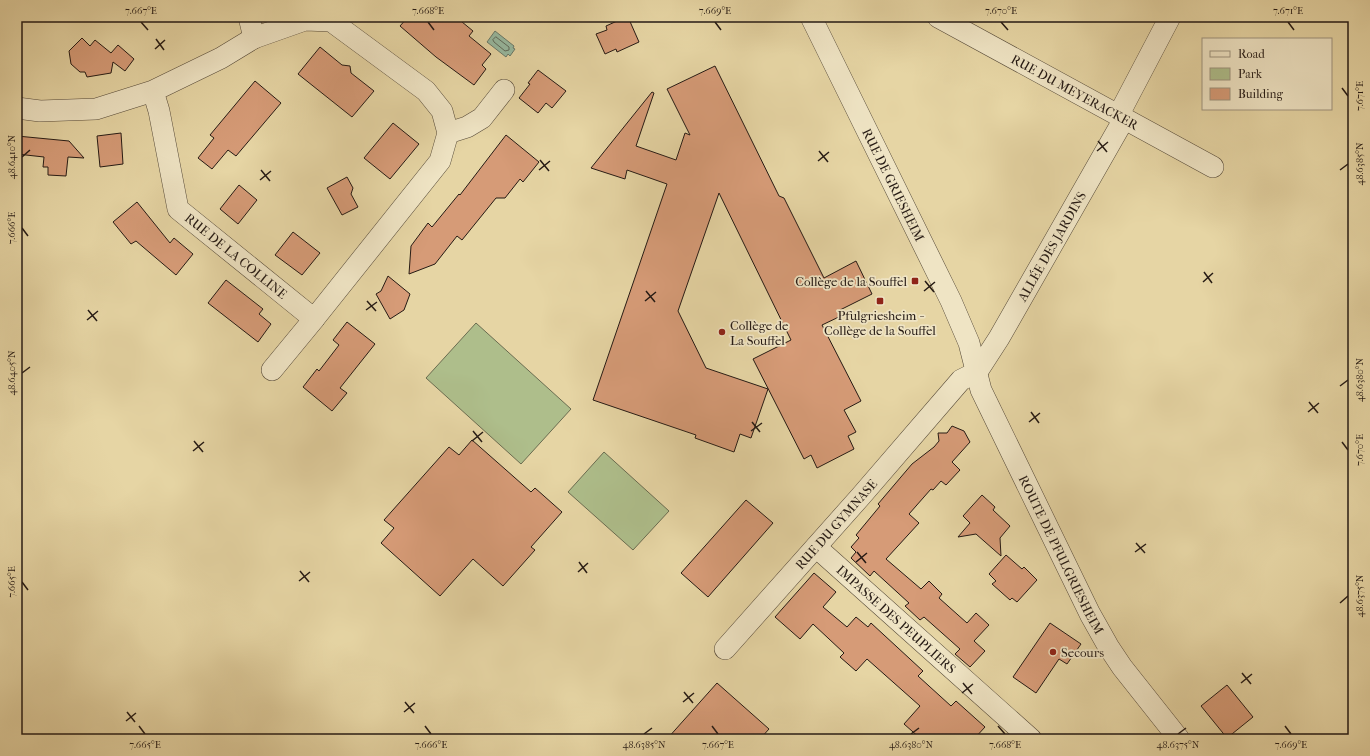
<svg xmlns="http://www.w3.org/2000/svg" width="1370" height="756" font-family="'IM FELL French Canon',serif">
  <rect width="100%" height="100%" fill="#e6d5a4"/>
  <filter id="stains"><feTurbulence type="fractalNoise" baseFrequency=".005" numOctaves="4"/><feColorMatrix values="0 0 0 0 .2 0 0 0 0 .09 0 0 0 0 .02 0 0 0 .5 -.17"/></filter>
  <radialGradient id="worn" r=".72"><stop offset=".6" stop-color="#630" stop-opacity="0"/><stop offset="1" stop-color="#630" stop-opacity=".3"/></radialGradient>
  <g fill="#aebe8b" stroke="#6a6c50">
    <polygon points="476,323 571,409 521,464 426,378"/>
    <polygon points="604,452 669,511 633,550 568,492"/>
  </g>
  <polygon fill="#97b9a0" stroke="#697968" points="495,31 514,46 513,48 515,49 510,56 508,54 506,57 487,42"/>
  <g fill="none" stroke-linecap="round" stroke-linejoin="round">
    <polygon stroke="#5e6a5a" stroke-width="1" points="496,37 509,47 509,50 505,51 494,42 493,40"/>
  </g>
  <g fill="#d69b77" stroke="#251a14">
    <polygon points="408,17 456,17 473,31 469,36 491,54 482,65 486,69 474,85 436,57 400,26"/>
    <polygon points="626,17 628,17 639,42 617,52 616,49 605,54 596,34 607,30 606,26"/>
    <polygon points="82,38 90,46 95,40 111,53 118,45 134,59 125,71 113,62 111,73 87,77 85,72 80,72 71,64 69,51"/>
    <polygon points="320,47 342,65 350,66 351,73 374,91 352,117 298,74"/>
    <polygon points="715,66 779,196 784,198 824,278 856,261 872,294 840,310 843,315 822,325 861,401 844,410 856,432 848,436 854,449 817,468 811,455 804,459 753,359 791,340 719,193 678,311 706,368 768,389 751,438 740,434 734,452 695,438 696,435 593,400 667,184 627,170 625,179 591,168 652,92 654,93 636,146 676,160 685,133 690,135 667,89"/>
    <polygon points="538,70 566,91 552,108 546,103 538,113 519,98 530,84 528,83"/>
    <polygon points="255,81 281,103 236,156 228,150 212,169 198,158 214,138 210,135"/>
    <polygon points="393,123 419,144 390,179 364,158"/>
    <polygon points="121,133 123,164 100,167 97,136"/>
    <polygon points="506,135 539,162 523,182 520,179 505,198 496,198 462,240 457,236 435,264 409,274 411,246 428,223 432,227 459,194 460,195"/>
    <polygon points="17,136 69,141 84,158 68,157 66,176 48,175 48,167 43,167 44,157 17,154"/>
    <polygon points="347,177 353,188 351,194 358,207 342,215 327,188"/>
    <polygon points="239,185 257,200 238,224 220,209"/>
    <polygon points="137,202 170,243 174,238 193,254 176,275 136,241 131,244 113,222"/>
    <polygon points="293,232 320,253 302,275 275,255"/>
    <polygon points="388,276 410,294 404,310 390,319 376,294 381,291"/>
    <polygon points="226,280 263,309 259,314 271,324 258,342 208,303"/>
    <polygon points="347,322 375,344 340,388 347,393 332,411 303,387 317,369 319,371 339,345 333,340"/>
    <polygon points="952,426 964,431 970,442 952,462 960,470 946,485 941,481 933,490 931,489 909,514 919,523 886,559 921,589 929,581 942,594 939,598 967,623 976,613 989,625 974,641 985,651 970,667 955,654 960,649 924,617 920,620 905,606 909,603 874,571 870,576 851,558 856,552 851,547 859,538 856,535 880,506 878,504 912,464 934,447 939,441 938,433 947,433"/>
    <polygon points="472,440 531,492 535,488 562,512 531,547 535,550 503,586 473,559 440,596 381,543 394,528 384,520 449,447 459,455"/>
    <polygon points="982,495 995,507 993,510 1010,526 1000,538 1001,556 976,534 958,537 970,523 963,516"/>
    <polygon points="746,500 773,523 708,597 681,573"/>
    <polygon points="1006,555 1022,569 1024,567 1037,580 1017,602 1012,598 1010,600 992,584 996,581 989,574"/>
    <polygon points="814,573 836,592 823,607 847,627 856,617 868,627 871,623 923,671 918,676 951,706 956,701 985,727 974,739 921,739 904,724 920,706 867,659 856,671 840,657 844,653 813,624 800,639 775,617"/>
    <polygon points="1050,623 1081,644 1067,664 1059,659 1036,693 1013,677"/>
    <polygon points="717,683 769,729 760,739 667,739"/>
    <polygon points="1227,685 1253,717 1227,738 1201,706"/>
  </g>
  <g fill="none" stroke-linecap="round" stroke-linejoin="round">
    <g stroke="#554938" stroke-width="22">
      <g id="minor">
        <polyline points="249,17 254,38"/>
        <path id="s1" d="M 811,17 L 951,301 L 969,343 L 981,390 L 1090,614 L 1108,646 L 1122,667 L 1179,739"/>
        <path id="s2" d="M 938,17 L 1213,167"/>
        <polyline points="17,108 40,111 96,109 153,91 221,58 254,38 305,20 331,21 426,91 442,111 448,133 440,161 314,319 178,209 159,111 153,91"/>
        <polyline points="1118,116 1170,17"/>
        <polyline points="448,133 467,127 482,118 504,90"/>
        <polyline points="272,370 314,319"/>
        <path id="s3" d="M 816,547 L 1031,739"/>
        <path id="s4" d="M 725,649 L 861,496 L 961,380 L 977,372 L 999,338 L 1124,119"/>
      </g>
    </g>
    <use href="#minor" stroke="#efe4c4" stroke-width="21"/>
  </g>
  <path fill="none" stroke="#251a14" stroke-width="1.5" d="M 141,22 L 148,30M 428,22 L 434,30M 715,22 L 721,30M 1001,22 L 1008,30M 1288,22 L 1294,30M 156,39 L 164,50M 155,49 L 165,40M 1342,88 L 1348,96M 1098,141 L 1107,152M 819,151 L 828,162M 1097,151 L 1108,142M 22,157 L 30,150M 540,160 L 549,171M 818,161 L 829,152M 261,170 L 270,181M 539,170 L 550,161M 1340,170 L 1348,164M 260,180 L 271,171M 22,228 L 28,236M 1204,272 L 1212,283M 925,281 L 934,292M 1203,282 L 1213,273M 646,291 L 655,302M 924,291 L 935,282M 367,301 L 376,311M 645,301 L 656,292M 88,310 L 97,321M 366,310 L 377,302M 87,320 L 98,311M 22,373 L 30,367M 1340,386 L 1348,380M 1309,402 L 1318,413M 1031,412 L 1039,423M 1308,412 L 1319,403M 752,422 L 760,432M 1029,422 L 1040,413M 473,431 L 482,442M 751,431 L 762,423M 194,441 L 203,452M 472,441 L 483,432M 1342,442 L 1348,450M 193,451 L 204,442M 1136,543 L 1145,553M 857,552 L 866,563M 1135,552 L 1146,544M 579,562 L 587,573M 856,562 L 867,553M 300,571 L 309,582M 578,572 L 588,563M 299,581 L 310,572M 22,582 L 28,590M 1340,603 L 1348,596M 1242,673 L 1251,684M 963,683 L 972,694M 1241,683 L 1252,674M 684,692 L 693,703M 962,693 L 973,684M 405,702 L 414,713M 683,702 L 694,693M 127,712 L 135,722M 404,712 L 415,703M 126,721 L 136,713M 139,726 L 145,734M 425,726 L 431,734M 712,726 L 718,734M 998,726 L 1005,734M 1285,726 L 1291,734M 644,734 L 652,728M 911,734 L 919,728M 1178,734 L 1186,728"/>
  <g fill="#8f2418" stroke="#efe4c4" stroke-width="1.5">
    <rect x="911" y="277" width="8" height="8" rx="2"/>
    <rect x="876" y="297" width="8" height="8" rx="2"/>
    <circle cx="722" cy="332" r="4"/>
    <circle cx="1053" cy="652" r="4"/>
  </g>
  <g text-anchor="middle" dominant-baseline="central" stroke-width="3.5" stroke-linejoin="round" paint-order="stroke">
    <g font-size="13" fill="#251a14" stroke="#efe4c4">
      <text stroke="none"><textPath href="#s2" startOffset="156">RUE DU MEYERACKER</textPath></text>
      <text stroke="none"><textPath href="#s1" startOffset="187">RUE DE GRIESHEIM</textPath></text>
      <text stroke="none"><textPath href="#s4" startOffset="522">ALLÉE DES JARDINS</textPath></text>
      <text transform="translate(236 256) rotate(39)">RUE DE LA COLLINE</text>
      <text stroke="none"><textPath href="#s4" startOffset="167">RUE DU GYMNASE</textPath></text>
      <text stroke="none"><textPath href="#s1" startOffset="594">ROUTE DE PFULGRIESHEIM</textPath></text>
      <text stroke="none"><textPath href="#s3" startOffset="108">IMPASSE DES PEUPLIERS</textPath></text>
    </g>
    <g font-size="13" fill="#251a14" stroke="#efe4c4" text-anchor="start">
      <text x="907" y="281" text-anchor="end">Collège de la Souffel</text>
      <text x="880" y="315" text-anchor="middle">Pfulgriesheim -<tspan x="880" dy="15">Collège de la Souffel</tspan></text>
      <text x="730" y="325">Collège de<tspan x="730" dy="15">La Souffel</tspan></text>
      <text x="1061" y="652">Secours</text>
    </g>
  </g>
  <rect width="1370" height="756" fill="none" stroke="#e6d5a4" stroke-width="44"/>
  <rect x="1202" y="38" width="130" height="72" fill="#efe4c4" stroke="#9e937e"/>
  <rect x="1210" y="51" width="20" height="6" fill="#efe4c4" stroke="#9e937e"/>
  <text x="1238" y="58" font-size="12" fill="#251a14">Road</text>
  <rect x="1210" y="68" width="20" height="12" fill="#aebe8b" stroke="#9e937e"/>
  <text x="1238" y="78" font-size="12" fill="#251a14">Park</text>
  <rect x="1210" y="88" width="20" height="12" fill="#d69b77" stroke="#9e937e"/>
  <text x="1238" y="98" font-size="12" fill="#251a14">Building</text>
  <rect x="22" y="22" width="1326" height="712" fill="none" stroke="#251a14" stroke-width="1.5"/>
  <g font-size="10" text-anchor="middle" fill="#251a14">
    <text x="141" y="14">7.667°E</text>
    <text x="428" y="14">7.668°E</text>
    <text x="715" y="14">7.669°E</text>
    <text x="1001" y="14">7.670°E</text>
    <text x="1288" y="14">7.671°E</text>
    <text transform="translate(1359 96) rotate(-90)" y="4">7.671°E</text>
    <text transform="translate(11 157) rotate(-90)" y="4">48.6410°N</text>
    <text transform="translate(1359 164) rotate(-90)" y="4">48.6385°N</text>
    <text transform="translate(11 228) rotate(-90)" y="4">7.666°E</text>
    <text transform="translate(11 373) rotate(-90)" y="4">48.6405°N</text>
    <text transform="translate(1359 380) rotate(-90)" y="4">48.6380°N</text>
    <text transform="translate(1359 450) rotate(-90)" y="4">7.670°E</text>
    <text transform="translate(11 582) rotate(-90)" y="4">7.665°E</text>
    <text transform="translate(1359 596) rotate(-90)" y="4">48.6375°N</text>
    <text x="145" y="748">7.665°E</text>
    <text x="431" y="748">7.666°E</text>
    <text x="644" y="748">48.6385°N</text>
    <text x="718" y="748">7.667°E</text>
    <text x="911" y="748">48.6380°N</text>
    <text x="1005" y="748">7.668°E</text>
    <text x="1178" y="748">48.6375°N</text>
    <text x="1291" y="748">7.669°E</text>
  </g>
  <rect width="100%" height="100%" filter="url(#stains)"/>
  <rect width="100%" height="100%" fill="url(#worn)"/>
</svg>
